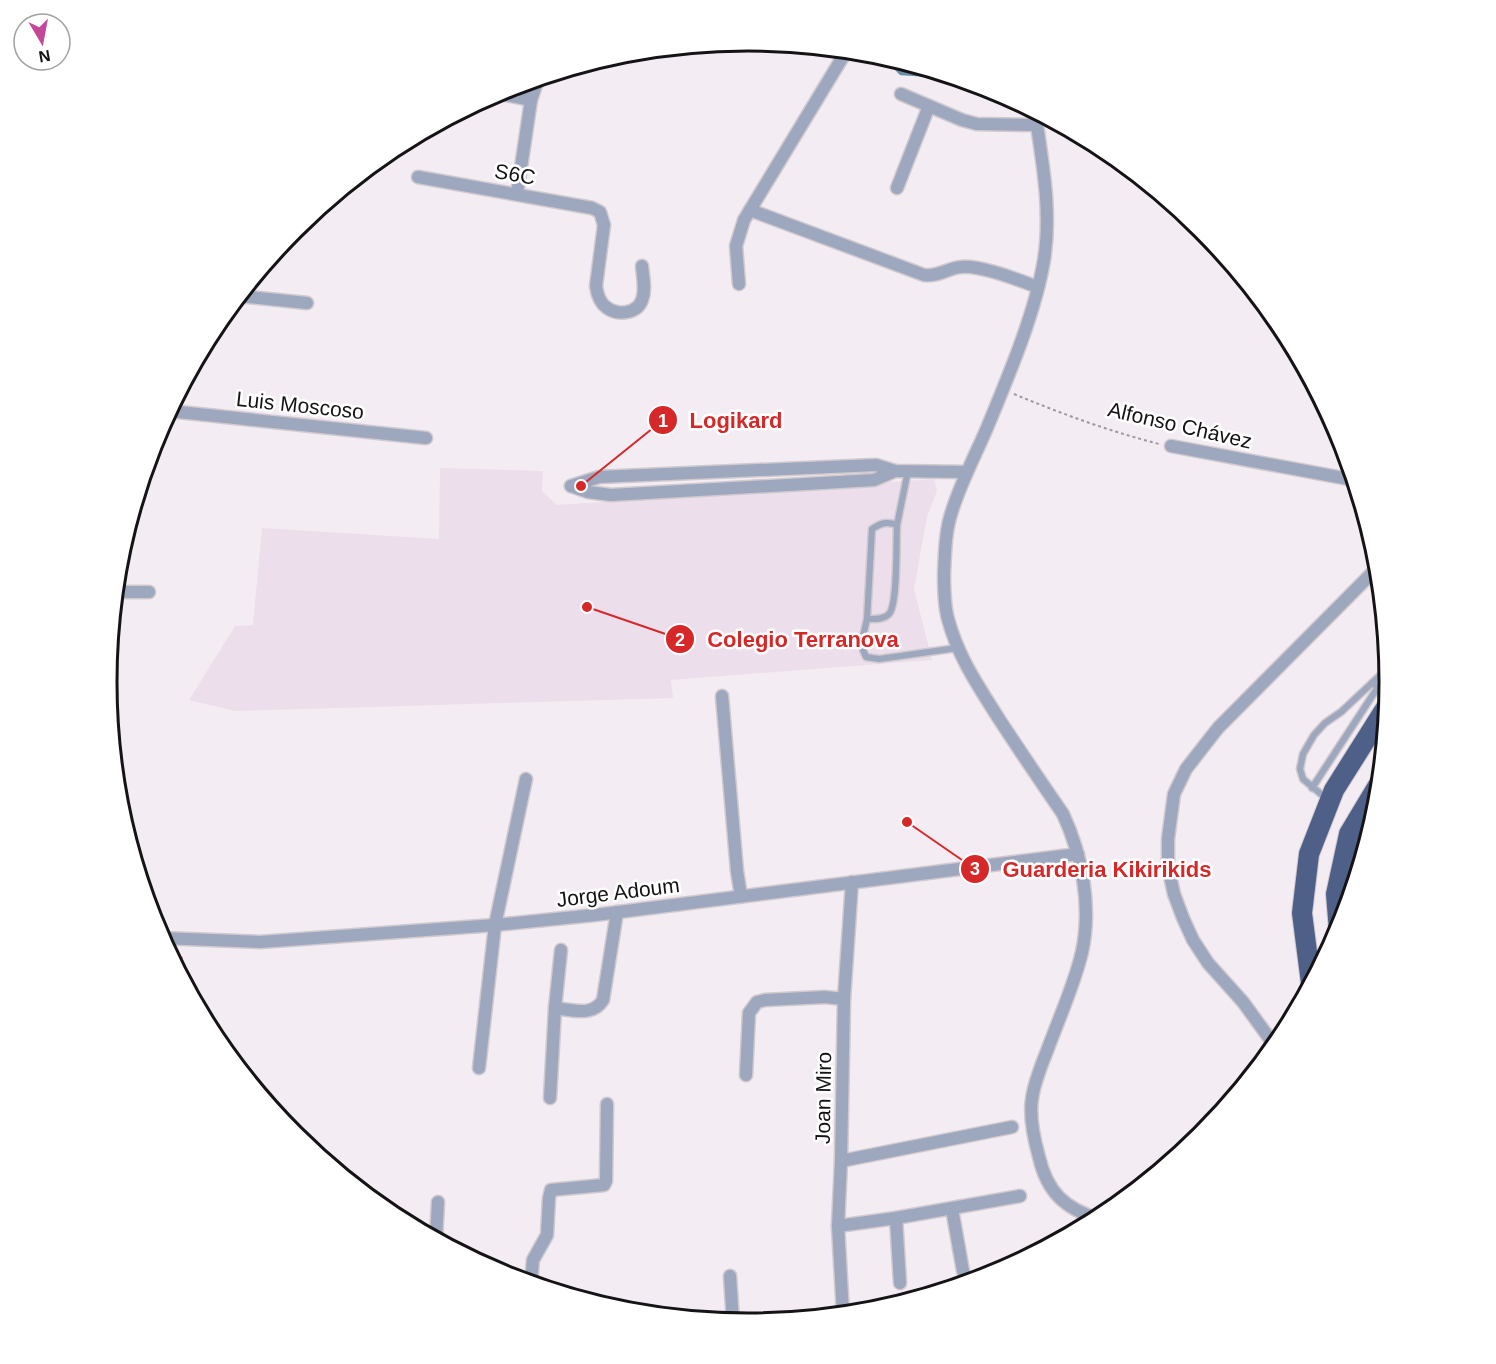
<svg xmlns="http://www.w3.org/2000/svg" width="1496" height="1364" font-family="Arial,sans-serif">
  <defs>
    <pattern id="building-cross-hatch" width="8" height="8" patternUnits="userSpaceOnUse" patternTransform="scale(1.5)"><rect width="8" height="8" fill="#f4b4b2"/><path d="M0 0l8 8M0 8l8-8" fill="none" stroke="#d09a98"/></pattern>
  </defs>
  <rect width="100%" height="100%" fill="#f4ecf3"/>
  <polygon fill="#ecdfeb" points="440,468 543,471 542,491 557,505 934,479 937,491 927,517 914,589 932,660 671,680 673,698 235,711 189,700 235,626 253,625 262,528 439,539"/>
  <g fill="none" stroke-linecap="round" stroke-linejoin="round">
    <polyline stroke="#6a8fa8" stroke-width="4.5" points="886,57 901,73 949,76 985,95"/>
  </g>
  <polygon fill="url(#building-cross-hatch)" points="169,953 183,957 179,972 179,971"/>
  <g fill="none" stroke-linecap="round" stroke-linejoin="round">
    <g stroke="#d0c9cf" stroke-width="9">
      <g id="service">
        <polyline points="897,525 908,471"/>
        <path d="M 867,619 C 874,619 883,620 889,614 C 898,605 896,541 897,525 C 887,521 881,523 872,529 L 867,619 L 861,645 L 866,657 L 879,659 L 957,648"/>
        <polyline points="1372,683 1388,668"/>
        <polyline points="1312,788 1378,687"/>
        <polyline points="1327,799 1303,779 1300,769 1303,754 1314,735 1325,723 1341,712 1372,683 1388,694"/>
      </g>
    </g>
    <g stroke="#d0c9cf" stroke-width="15">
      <g id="minor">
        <polyline points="496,93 531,100"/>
        <polyline points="901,94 962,120 977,124 1037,125"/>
        <path d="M 1035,112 C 1042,160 1052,211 1044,260 C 1035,314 1008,377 987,428 C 975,456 961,482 952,511 C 945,531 945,554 944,574 C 944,589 944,605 948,619 C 958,657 979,687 999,719 C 1020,751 1041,782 1063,814 C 1082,855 1092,906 1082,952 C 1074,986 1059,1018 1047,1051 C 1041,1066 1034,1083 1032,1099 C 1029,1118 1034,1139 1039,1157 C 1047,1192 1065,1209 1099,1219"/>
        <path d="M 418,177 L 592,208 L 600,212 L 604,225 L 596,286 C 597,293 599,302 606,307 C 617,316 637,314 642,300 C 646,290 643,277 642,266"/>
        <polyline points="897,188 929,106"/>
        <polyline points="517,194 531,100 538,79"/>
        <path d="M 750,210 L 924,275 C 938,277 948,268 961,267 C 981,265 1018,280 1038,287"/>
        <polyline points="739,284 736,246 744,220 847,50"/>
        <polyline points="239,296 307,303"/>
        <polyline points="169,411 426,438"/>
        <polyline points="1171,446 1354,480"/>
        <polyline points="571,486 599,477 876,465 895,471 966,472"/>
        <polyline points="571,486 588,492 611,495 874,480 895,471"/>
        <polyline points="115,592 149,592"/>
        <polyline points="722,696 737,871 741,896"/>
        <polyline points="161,938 260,942 495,925 595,915 1078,854"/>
        <polyline points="555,1008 561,950"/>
        <polyline points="1275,1046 1243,1002 1208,963 1193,940 1183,918 1174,894 1168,867 1168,839 1174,794 1186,769 1218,728 1378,567"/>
        <polyline points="479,1068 495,925 526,779"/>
        <polyline points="746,1075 749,1013 757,1002 765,1000 825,997 844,999"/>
        <path d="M 550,1098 L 555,1008 C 572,1010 593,1017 603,1000 L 617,912"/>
        <polyline points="841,1161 1012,1127"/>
        <polyline points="952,1209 963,1271"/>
        <polyline points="896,1218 900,1283"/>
        <polyline points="838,1226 896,1218 1020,1196"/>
        <polyline points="436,1239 438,1202"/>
        <polyline points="730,1276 733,1322"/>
        <polyline points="531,1283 533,1260 547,1235 549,1198 551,1190 604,1185 606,1181 607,1104"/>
        <polyline points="843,1314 838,1226 841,1161 844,999 852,882"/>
      </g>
    </g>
    <g stroke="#d0c9cf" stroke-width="22">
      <g id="trunk">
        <polyline points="1339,931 1336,894 1349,834 1379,784"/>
        <polyline points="1311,983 1302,913 1309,854 1334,790 1387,706"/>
      </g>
    </g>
    <path stroke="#9e989e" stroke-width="2" stroke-dasharray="3 3" stroke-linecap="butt" d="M 1014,394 C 1062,414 1109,431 1159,444"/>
    <use href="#service" stroke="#9da7bd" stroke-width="6"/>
    <use href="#minor" stroke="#9da7bd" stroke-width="12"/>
    <use href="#trunk" stroke="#4e6088" stroke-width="20"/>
  </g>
  <g text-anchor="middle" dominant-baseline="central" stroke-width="5" stroke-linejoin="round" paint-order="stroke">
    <g font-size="21" fill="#151315" stroke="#fff">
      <text transform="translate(515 174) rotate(10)">S6C</text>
      <text transform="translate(300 405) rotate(6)">Luis Moscoso</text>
      <text transform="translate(1180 425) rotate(13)">Alfonso Chávez</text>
      <text transform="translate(618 892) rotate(-7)">Jorge Adoum</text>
      <text transform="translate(823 1098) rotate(-89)">Joan Miro</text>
    </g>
  </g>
  <path d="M0 0H1496V1364H0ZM117 682a631 631 0 1 1 1262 0a631 631 0 1 1-1262 0Z" fill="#fff" fill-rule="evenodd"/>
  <path fill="none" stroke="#151315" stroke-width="3" d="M117 682a631 631 0 1 1 1262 0a631 631 0 1 1-1262 0Z"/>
  <path fill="none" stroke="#d62828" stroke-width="2" d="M581 486L663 420M587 607L680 639M907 822L975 869"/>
  <g fill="#d62828" stroke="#fff" stroke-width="2">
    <circle cx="581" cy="486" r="6"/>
    <circle cx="587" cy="607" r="6"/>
    <circle cx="907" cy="822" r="6"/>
    <circle cx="663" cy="420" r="15"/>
    <circle cx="680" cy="639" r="15"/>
    <circle cx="975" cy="869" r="15"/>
  </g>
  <g font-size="18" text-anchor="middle" font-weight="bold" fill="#fff">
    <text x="663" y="427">1</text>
    <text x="680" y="646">2</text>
    <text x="975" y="875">3</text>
  </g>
  <g font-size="22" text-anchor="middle" font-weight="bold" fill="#d62828" stroke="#fff" stroke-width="5" stroke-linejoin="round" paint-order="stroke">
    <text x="736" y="428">Logikard</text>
    <text x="803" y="647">Colegio Terranova</text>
    <text x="1107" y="877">Guarderia Kikirikids</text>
  </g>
  <g transform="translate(42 42) rotate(170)"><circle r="28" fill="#ffffff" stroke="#a1a1a1" stroke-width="1.5"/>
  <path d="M0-4.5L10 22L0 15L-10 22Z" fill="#c3489a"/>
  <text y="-9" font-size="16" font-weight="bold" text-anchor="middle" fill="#151315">N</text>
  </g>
</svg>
